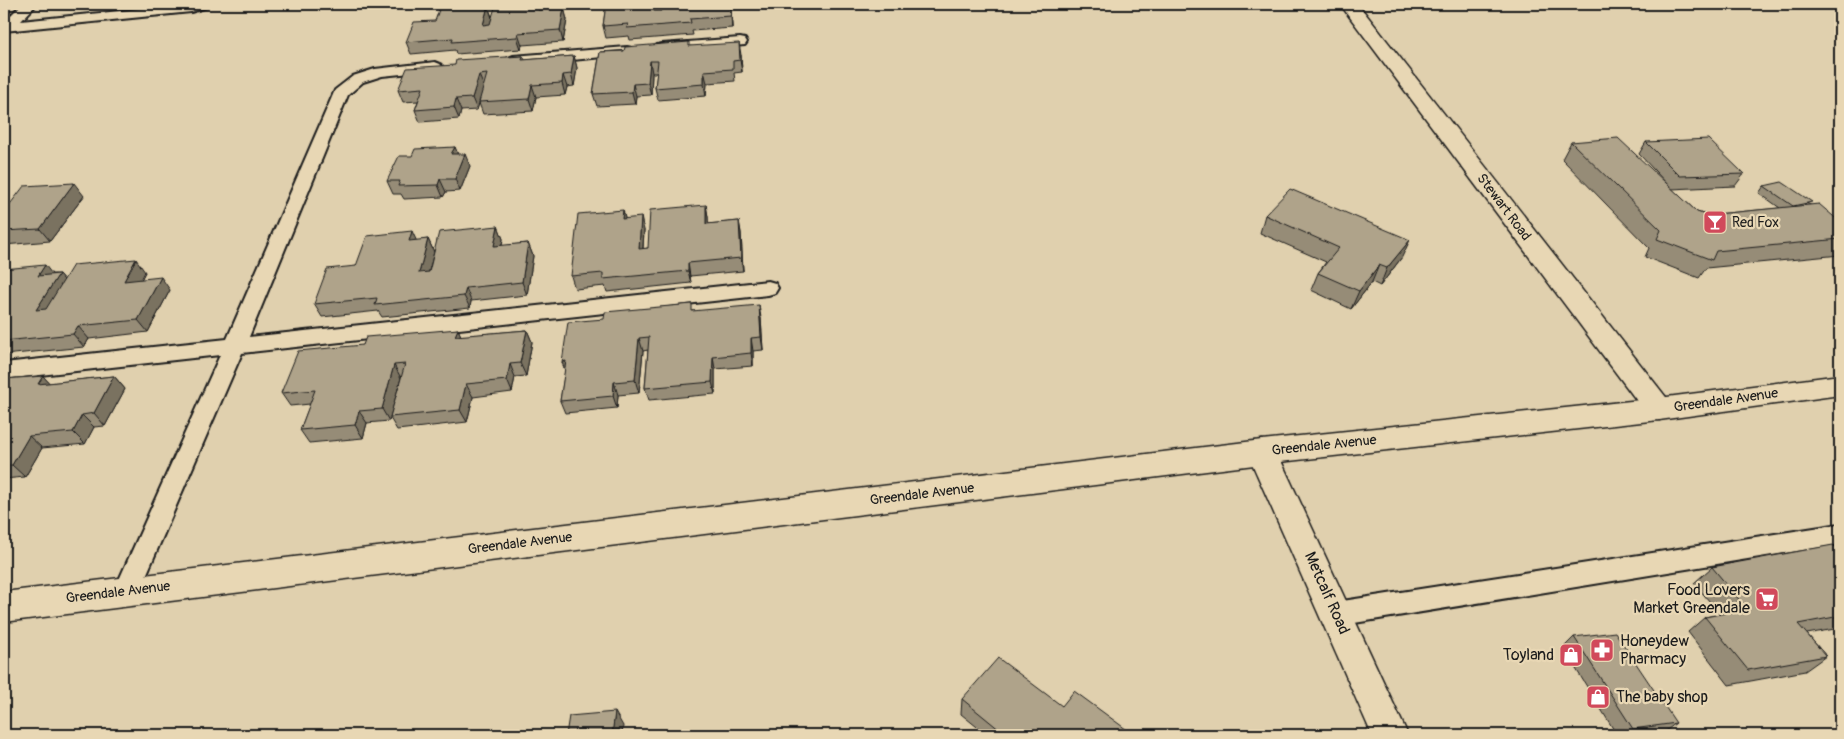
<svg xmlns="http://www.w3.org/2000/svg" width="1844" height="739" font-family="Pangolin,sans-serif">
  <rect width="100%" height="100%" fill="#e0d0ae"/>
  <filter id="ink" filterUnits="userSpaceOnUse"><feTurbulence type="fractalNoise" baseFrequency=".02" numOctaves="2"/><feDisplacementMap in="SourceGraphic" scale="10" xChannelSelector="R" yChannelSelector="G"/><feConvolveMatrix kernelMatrix="1 2 1 2 8 2 1 2 1" color-interpolation-filters="sRGB"/></filter>
  <g filter="url(#ink)">
    <g fill="none" stroke-linecap="round" stroke-linejoin="round">
      <g stroke="#1c1c1c" stroke-width="4">
        <g id="service">
          <polygon points="22,4 37,4 21,21 189,4 209,4 207,7 191,12 4,31 4,22"/>
          <polygon points="740,38 745,39 747,42 745,45 662,52 657,51 655,48 657,45 662,44"/>
          <polygon points="627,47 632,48 634,51 632,54 513,66 508,64 505,61 508,58 513,56"/>
          <polygon points="435,62 440,64 443,67 440,70 382,76 363,82 348,95 249,337 768,281 775,283 778,288 775,293 768,295 242,353 136,599 127,602 118,599 114,591 220,355 4,379 4,363 227,339 335,90 353,76 375,69"/>
          <polygon points="1840,524 1840,544 1336,626 1327,622 1323,614 1327,606 1336,602"/>
        </g>
      </g>
      <g stroke="#1c1c1c" stroke-width="3">
        <g id="minor">
          <polygon points="1340,4 1358,4 1669,401 1673,409 1669,417 1659,420 1649,417"/>
          <polygon points="1262,440 1272,444 1277,452 1408,735 1372,735 1247,452 1252,444"/>
        </g>
      </g>
      <g stroke="#1c1c1c" stroke-width="3">
        <polygon id="tertiary" points="1840,375 1840,395 1659,420 1262,464 4,622 4,592 1262,440 1659,398"/>
      </g>
      <use href="#service" fill="#e8d7b4" fill-rule="evenodd"/>
      <use href="#minor" fill="#e8d7b4" fill-rule="evenodd"/>
      <use href="#tertiary" fill="#e8d7b4" fill-rule="evenodd"/>
    </g>
    <g fill="#968c77" stroke="#1c1c1c">
      <polygon points="606,4 657,4 657,11 661,11 661,4 731,4 732,28 692,31 693,35 630,40 629,36 606,38 603,26"/>
      <polygon points="488,6 492,17 543,10 564,8 567,20 563,42 522,45 521,49 456,54 455,50 411,54 406,42 435,21 477,7"/>
      <polygon points="690,46 741,55 742,72 734,73 735,81 707,83 706,96 658,100 655,88 657,73 652,73 651,95 636,96 635,104 597,106 593,94 600,52"/>
      <polygon points="523,56 525,60 574,56 577,68 574,86 567,87 565,95 536,97 533,111 483,114 479,103 477,110 461,111 459,119 420,122 415,110 418,101 403,102 398,90 455,65"/>
      <polygon points="1571,142 1670,187 1639,154 1646,142 1744,174 1735,186 1672,189 1697,212 1706,215 1780,208 1759,193 1764,186 1811,205 1840,222 1840,255 1706,268 1699,278 1645,257 1649,248 1562,159"/>
      <polygon points="455,147 457,154 470,166 460,191 446,192 443,197 404,199 401,194 393,194 387,181 412,156"/>
      <polygon points="84,196 50,241 4,245 4,212"/>
      <polygon points="706,205 708,217 708,224 739,221 741,233 743,271 690,276 691,283 607,292 605,286 575,289 571,276 623,210 625,219 644,230 643,249 648,248"/>
      <polygon points="1265,215 1402,257 1380,286 1372,282 1351,309 1311,290 1318,273 1326,262 1260,233"/>
      <polygon points="498,226 503,239 502,246 528,243 533,256 527,295 471,301 470,308 382,317 378,311 322,317 314,304 356,266 416,241 428,239 434,252"/>
      <polygon points="4,269 52,274 59,274 64,280 145,272 141,279 170,290 148,332 89,339 84,347 4,355"/>
      <polygon points="693,311 761,318 763,350 753,351 753,366 715,369 715,394 649,400 645,388 648,350 643,351 639,393 618,395 617,408 565,413 560,401 565,370 562,362"/>
      <polygon points="458,329 461,336 527,330 532,342 526,376 515,377 512,392 473,397 467,422 397,430 390,418 389,421 367,423 363,438 309,443 300,430 310,404 290,406 281,393 363,345"/>
      <polygon points="43,376 49,383 114,376 125,389 105,426 94,427 85,444 42,448 25,477 4,479 4,379"/>
      <polygon points="1840,552 1840,628 1807,634 1826,656 1805,671 1729,685 1688,632 1705,617 1720,614 1694,583 1712,567"/>
      <polygon points="1574,637 1676,723 1663,733 1650,735 1617,735 1563,648"/>
      <polygon points="962,699 1062,706 1134,735 987,735 961,714"/>
    </g>
    <g fill="#7a7261" stroke="#1c1c1c">
      <polygon points="539,4 542,4 543,10 538,10"/>
      <polygon points="654,4 657,4 656,23 654,11"/>
      <polygon points="730,4 731,4 732,28"/>
      <polygon points="488,6 492,18 487,37 483,25"/>
      <polygon points="564,8 567,20 563,42 560,30"/>
      <polygon points="518,33 522,45 521,49 517,37"/>
      <polygon points="739,43 741,55 742,72 740,60"/>
      <polygon points="574,56 577,68 574,86 571,74"/>
      <polygon points="650,61 652,73 651,95 648,83"/>
      <polygon points="704,71 707,83 706,96 704,84"/>
      <polygon points="479,75 484,87 477,110 472,98"/>
      <polygon points="563,75 567,87 565,95 562,83"/>
      <polygon points="633,84 636,96 635,104 632,92"/>
      <polygon points="532,85 536,97 533,111 529,99"/>
      <polygon points="456,99 461,111 459,119 454,107"/>
      <polygon points="455,147 460,159 451,154"/>
      <polygon points="465,154 470,166 460,191 455,179"/>
      <polygon points="440,179 446,192 443,197 438,185"/>
      <polygon points="74,183 84,196 50,241 40,229"/>
      <polygon points="706,205 708,217 709,236 706,224"/>
      <polygon points="623,210 626,222 622,219"/>
      <polygon points="641,217 644,230 642,262 639,249"/>
      <polygon points="739,221 741,233 743,271 741,258"/>
      <polygon points="498,226 503,239 499,259 494,246"/>
      <polygon points="412,231 418,244 409,241"/>
      <polygon points="428,239 434,252 425,286 419,273"/>
      <polygon points="1410,240 1402,257 1380,286 1387,268"/>
      <polygon points="528,243 533,256 527,295 522,282"/>
      <polygon points="136,259 145,272 134,294 124,281"/>
      <polygon points="688,263 690,276 691,283 688,271"/>
      <polygon points="45,265 55,278 38,276"/>
      <polygon points="1379,265 1372,282 1351,309 1359,291"/>
      <polygon points="59,274 69,286 47,322 36,310"/>
      <polygon points="161,277 170,290 148,332 138,320"/>
      <polygon points="466,288 471,301 470,308 464,296"/>
      <polygon points="759,305 761,318 763,350 761,337"/>
      <polygon points="78,326 89,339 84,347 73,334"/>
      <polygon points="458,329 463,341 455,336"/>
      <polygon points="527,330 532,342 526,376 520,363"/>
      <polygon points="639,338 643,351 639,393 635,380"/>
      <polygon points="751,338 753,351 753,366 751,353"/>
      <polygon points="713,357 715,369 715,394 712,382"/>
      <polygon points="566,361 566,374 562,362"/>
      <polygon points="510,364 515,377 512,392 507,380"/>
      <polygon points="394,365 401,378 389,421 382,409"/>
      <polygon points="43,376 54,388 38,384"/>
      <polygon points="114,376 125,389 105,426 94,413"/>
      <polygon points="614,382 618,395 617,408 613,396"/>
      <polygon points="466,384 473,397 467,422 460,410"/>
      <polygon points="359,411 367,423 363,438 355,425"/>
      <polygon points="82,415 94,427 85,444 73,432"/>
      <polygon points="29,436 42,448 25,477 12,465"/>
      <polygon points="615,712 623,726 622,735 612,735"/>
    </g>
    <g fill="#afa38a" stroke="#1c1c1c">
      <polygon points="441,4 475,4 474,7 488,6 483,25 490,24 496,4 539,4 538,10 564,8 560,30 518,33 517,37 452,42 453,38 406,42 414,22 435,21"/>
      <polygon points="606,4 654,4 654,11 661,11 661,4 730,4 731,16 690,19 691,23 627,28 628,24 603,26"/>
      <polygon points="689,42 689,46 739,43 740,60 733,61 733,69 704,71 704,84 655,88 658,61 650,61 648,83 633,84 632,92 593,94 600,52 624,51 625,47"/>
      <polygon points="523,56 522,60 574,56 571,74 563,75 562,83 532,85 529,99 479,102 487,74 479,75 472,98 456,99 454,107 415,110 423,88 398,90 407,68 455,65 456,60"/>
      <polygon points="1618,138 1697,212 1706,215 1819,204 1840,222 1840,239 1716,251 1712,260 1657,239 1661,230 1571,142"/>
      <polygon points="1708,139 1744,174 1680,176 1646,142"/>
      <polygon points="455,147 451,154 465,154 455,179 440,179 438,185 398,186 400,181 387,181 399,156 412,156 415,149"/>
      <polygon points="1782,182 1812,202 1793,206 1764,186"/>
      <polygon points="74,183 40,229 4,231 4,212 24,186"/>
      <polygon points="1290,189 1410,240 1387,268 1379,265 1359,291 1318,273 1339,248 1265,215"/>
      <polygon points="706,205 706,224 739,221 741,258 688,263 688,271 603,279 603,273 571,276 578,214 623,210 622,219 641,217 639,249 648,248 650,210"/>
      <polygon points="498,226 494,246 528,243 522,282 466,288 464,296 375,305 377,298 314,304 327,269 356,266 367,236 412,231 409,241 428,239 419,273 429,272 439,232"/>
      <polygon points="136,259 124,281 161,277 138,320 78,326 73,334 4,341 4,269 45,265 38,276 59,274 36,310 46,309 73,265"/>
      <polygon points="692,304 692,311 759,305 761,337 751,338 751,353 713,357 712,382 645,388 649,337 639,338 635,380 614,382 613,396 560,401 566,361 562,362 568,322 604,319 605,312"/>
      <polygon points="458,329 455,336 527,330 520,363 510,364 507,380 466,384 460,410 390,417 405,364 394,365 382,409 359,411 355,425 300,430 315,390 281,393 298,351 363,345 366,337"/>
      <polygon points="43,376 38,384 114,376 94,413 82,415 73,432 29,436 12,465 4,466 4,379"/>
      <polygon points="1833,545 1840,552 1840,616 1798,624 1826,656 1748,670 1705,617 1747,609 1712,567"/>
      <polygon points="1615,632 1676,723 1633,729 1574,637"/>
      <polygon points="998,658 1062,706 1074,691 1134,735 1006,735 962,699"/>
      <polygon points="615,712 612,735 566,735 569,716"/>
    </g>
  </g>
  <defs>
    <g id="bar-square" transform="scale(1.25)"><rect x="-9" y="-9" width="18" height="18" rx="4" fill="#d1495b" stroke="#e8d7b4"/><path d="M-6-5H6L.8 .8V4.5H3.5V6h-7V4.5H-.8V.8Z" fill="#fff"/></g>
    <g id="supermarket-square" transform="scale(1.25)"><rect x="-9" y="-9" width="18" height="18" rx="4" fill="#d1495b" stroke="#e8d7b4"/><path d="M-6-5.5h2.5l.6 2H6L4.5 2H-2.5L-4.4-4H-6ZM-1.5 3.2a1.3 1.3 0 1 0 .1 0ZM3 3.2a1.3 1.3 0 1 0 .1 0Z" fill="#fff"/></g>
    <g id="pharmacy-square" transform="scale(1.25)"><rect x="-9" y="-9" width="18" height="18" rx="4" fill="#d1495b" stroke="#e8d7b4"/><path d="M-2-6h4v4h4v4h-4v4h-4v-4h-4v-4h4Z" fill="#fff"/></g>
    <g id="shop-square" transform="scale(1.25)"><rect x="-9" y="-9" width="18" height="18" rx="4" fill="#d1495b" stroke="#e8d7b4"/><path d="M-5-2.5h2.3a2.7 3.5 0 0 1 5.4 0H5L5.5 6h-11ZM-1.5-2.5h3a1.5 2.3 0 0 0-3 0Z" fill="#fff"/></g>
  </defs>
  <g fill-rule="evenodd">
    <use href="#bar-square" x="1715" y="222"/>
    <use href="#supermarket-square" x="1767" y="599"/>
    <use href="#pharmacy-square" x="1602" y="650"/>
    <use href="#shop-square" x="1571" y="655"/>
    <use href="#shop-square" x="1598" y="697"/>
  </g>
  <g text-anchor="middle" dominant-baseline="central" stroke-width="4.5" stroke-linejoin="round" paint-order="stroke">
    <g font-size="14" fill="#1c1c1c" stroke="#e8d7b4">
      <text transform="translate(1504 207) rotate(53)">Stewart Road</text>
      <text transform="translate(1726 400) rotate(-8)">Greendale Avenue</text>
      <text transform="translate(1324 445) rotate(-6)">Greendale Avenue</text>
      <text transform="translate(922 494) rotate(-7)">Greendale Avenue</text>
      <text transform="translate(520 543) rotate(-7)">Greendale Avenue</text>
      <text transform="translate(118 592) rotate(-7)">Greendale Avenue</text>
    </g>
    <g font-size="14" fill="#1c1c1c" stroke="#e8d7b4" text-anchor="start">
      <text x="1732" y="222">Red Fox</text>
    </g>
    <g font-size="16" fill="#1c1c1c" stroke="#e8d7b4" text-anchor="end">
      <text x="1750" y="590">Food Lovers<tspan x="1750" dy="18">Market Greendale</tspan></text>
      <text x="1620" y="641" text-anchor="start">Honeydew<tspan x="1620" dy="18">Pharmacy</tspan></text>
      <text x="1554" y="655">Toyland</text>
      <text x="1616" y="697" text-anchor="start">The baby shop</text>
    </g>
    <g font-size="16" fill="#1c1c1c" stroke="#e8d7b4">
      <text transform="translate(1327 593) rotate(66)">Metcalf Road</text>
    </g>
  </g>
  <rect width="1844" height="739" fill="none" stroke="#e8d7b4" stroke-width="20"/>
  <rect x="10" y="10" width="1824" height="719" fill="none" stroke="#1c1c1c" stroke-width="2" filter="url(#ink)"/>
</svg>
